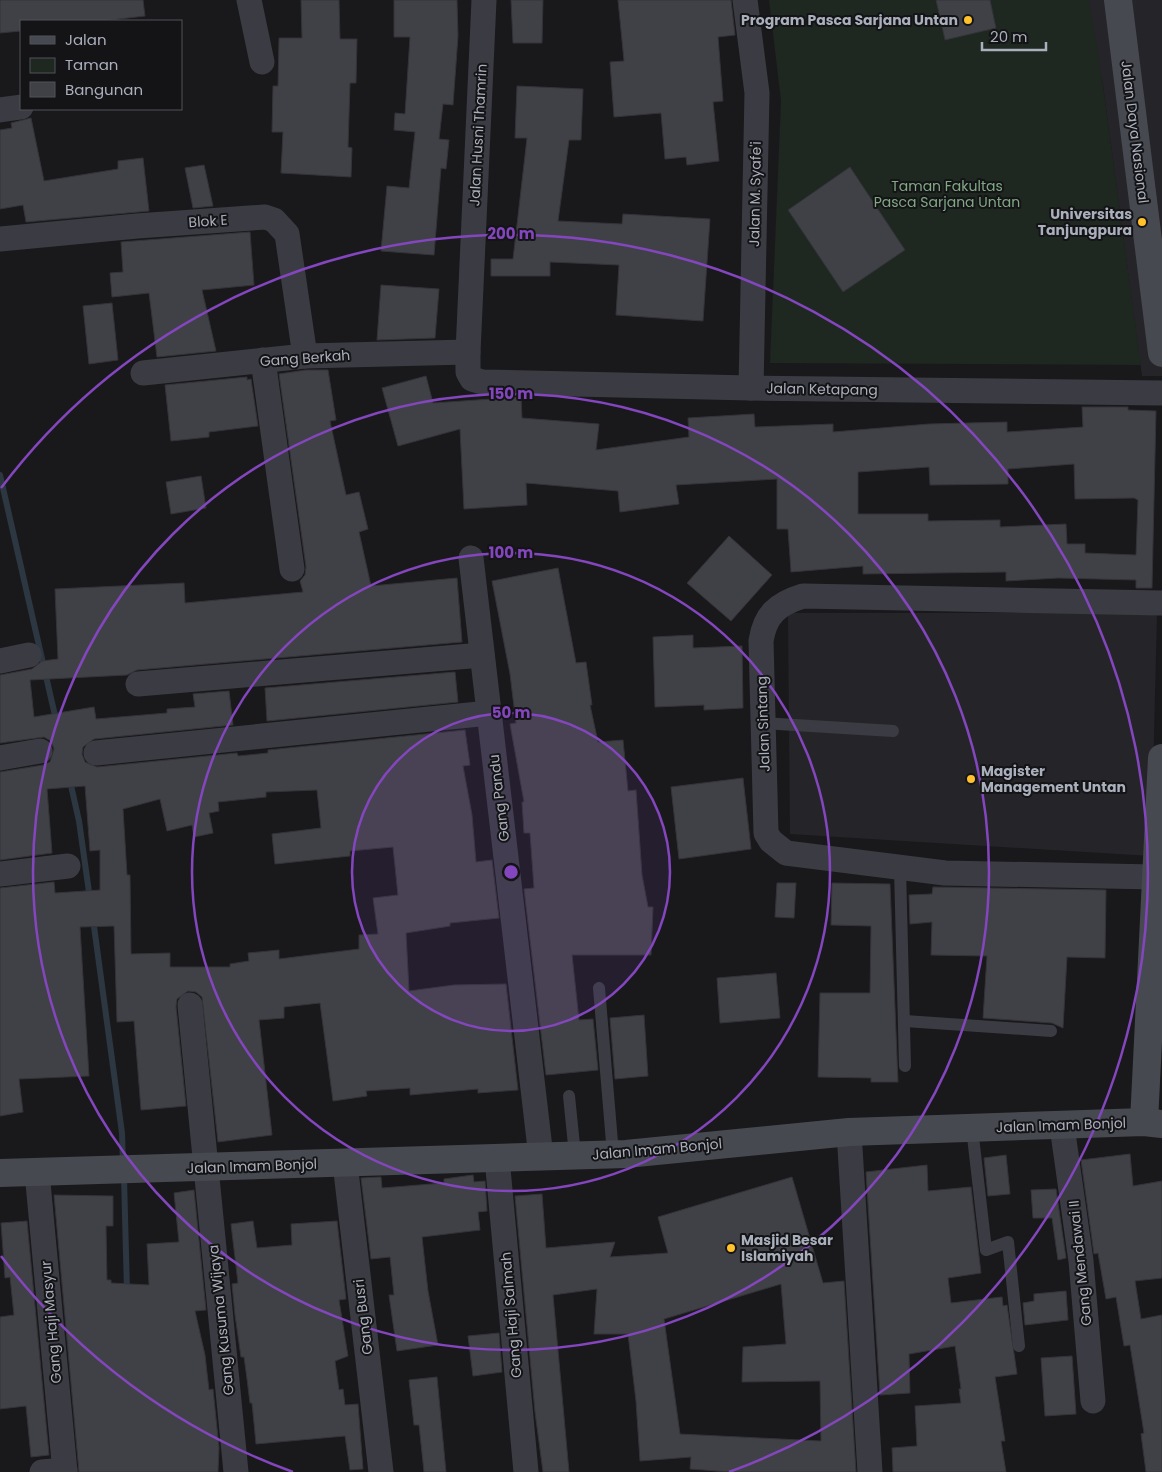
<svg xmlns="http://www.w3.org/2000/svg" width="1162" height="1472" font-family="Poppins,sans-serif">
  <rect width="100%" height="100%" fill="#19191c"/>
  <g fill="#252529">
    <polygon points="769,0 1162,0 1162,376 1142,376 1102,78"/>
    <polygon points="788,613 1157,613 1151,856 790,834"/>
  </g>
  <polygon fill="#1e2720" points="769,0 1089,0 1102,78 1141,365 770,363 781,101"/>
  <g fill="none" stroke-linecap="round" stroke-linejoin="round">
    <g stroke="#2d3741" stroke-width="6">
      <polyline points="0,475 56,720"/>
      <polyline points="70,781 79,821 90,899"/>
      <polyline points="93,919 122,1133 123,1164"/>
      <polyline points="124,1177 127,1292"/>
    </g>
  </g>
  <g fill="#404146" stroke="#333338" fill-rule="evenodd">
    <polygon points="0,0 143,0 145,16 102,21 21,21 21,31 0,33"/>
    <polygon points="301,0 339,0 340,39 357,39 356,83 350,83 348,147 352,148 351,177 281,173 283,132 272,132 273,86 278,86 279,38 302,38"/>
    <polygon points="394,0 457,0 458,36 453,105 443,104 439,139 449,140 446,169 441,168 434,255 381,251 387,186 409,188 415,132 394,130 395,113 405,114 410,37 394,37"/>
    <polygon points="511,0 543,0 542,43 513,43"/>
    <polygon points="618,0 731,0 735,35 718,37 723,101 713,102 719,161 687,165 686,157 665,159 661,113 614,117 610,62 624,61"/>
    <polygon points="936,0 990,0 996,28 945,40"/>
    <polygon points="517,86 583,89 581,140 569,140 558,221 622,224 623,214 710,219 703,321 616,315 619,265 550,262 550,276 491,276 491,259 513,259 527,138 515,138"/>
    <polygon points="31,118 44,181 118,169 118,161 143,158 149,211 26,222 23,205 0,209 0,130 12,128 11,123"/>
    <polygon points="204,165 213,206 193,208 185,168"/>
    <polygon points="850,167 905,250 843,292 788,210"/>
    <polygon points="250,232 254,285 202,290 216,351 157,357 149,293 112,297 110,273 123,272 121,242"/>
    <polygon points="381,285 439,289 435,338 377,340"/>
    <polygon points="112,303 118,360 89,364 83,306"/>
    <path d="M 306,370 L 328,370 L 336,420 L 330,421 L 346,495 L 359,492 L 368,529 L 359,532 L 371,586 L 457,578 L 462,642 L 137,670 L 127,675 L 30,680 L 34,717 L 94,707 L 96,719 L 167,713 L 167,709 L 195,707 L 193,694 L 229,691 L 233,725 L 94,739 L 83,747 L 82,754 L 85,762 L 97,767 L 237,753 L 238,756 L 268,753 L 268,750 L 465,730 L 470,765 L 463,766 L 472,815 L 476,862 L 492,860 L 499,918 L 450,923 L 450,926 L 406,933 L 409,991 L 454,985 L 506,984 L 518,1090 L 478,1093 L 478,1089 L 410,1095 L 410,1088 L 366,1091 L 367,1096 L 333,1101 L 320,1003 L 284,1007 L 284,1018 L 259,1020 L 272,1135 L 218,1142 L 202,997 L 196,992 L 188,991 L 177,999 L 176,1006 L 186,1106 L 141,1110 L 134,1021 L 117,1022 L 114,926 L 80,927 L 89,1076 L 19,1079 L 23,1112 L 0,1116 L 0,888 L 54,882 L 55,893 L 100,890 L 100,850 L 90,851 L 85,786 L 47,789 L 52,853 L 0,860 L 0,772 L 43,765 L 50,762 L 54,749 L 51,741 L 44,737 L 0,743 L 0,675 L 32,669 L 42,661 L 58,659 L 55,589 L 184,583 L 185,603 L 303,592 L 300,581 L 305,575 L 306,567 L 279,374 ZM 317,790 L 321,828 L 272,834 L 275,864 L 350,856 L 350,851 L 393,847 L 398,895 L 373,898 L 378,934 L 359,935 L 359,949 L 279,959 L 279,950 L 248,953 L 249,961 L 230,964 L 230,967 L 170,967 L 170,953 L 131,954 L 130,875 L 127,875 L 123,809 L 160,799 L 167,831 L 192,825 L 194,837 L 213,833 L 209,813 L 219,811 L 218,802 L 266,797 L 266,792 Z"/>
    <path d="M 426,376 L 433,403 L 521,397 L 522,418 L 599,424 L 596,450 L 689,437 L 688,418 L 754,414 L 755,427 L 833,424 L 833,432 L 929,424 L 1007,422 L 1007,432 L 1083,427 L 1082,407 L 1128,407 L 1128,410 L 1156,411 L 1152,588 L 1136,588 L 1136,580 L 1058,578 L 1006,581 L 1006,572 L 863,574 L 863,566 L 791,572 L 788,529 L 777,529 L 777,479 L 676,485 L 679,504 L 620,512 L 618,491 L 526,483 L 527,505 L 464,509 L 460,429 L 398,446 L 382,388 ZM 1074,464 L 1075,499 L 1134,498 L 1138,500 L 1136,555 L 1085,553 L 1085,544 L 1067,544 L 1066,524 L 1000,527 L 1000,520 L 928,521 L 928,514 L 858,514 L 858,472 L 929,467 L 930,485 L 1008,484 L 1008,469 Z"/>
    <polygon points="247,377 247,380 251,379 258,426 209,432 209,437 171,441 165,385"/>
    <polygon points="201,476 206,508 171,514 166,482"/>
    <polygon points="729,536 772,575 731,621 687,583"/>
    <polygon points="558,568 576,663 586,662 592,705 590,705 598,742 623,740 628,791 636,790 642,875 648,907 653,907 651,955 572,955 579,1020 593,1019 598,1070 546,1075 524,889 534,888 530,833 524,833 522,802 524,802 510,724 516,723 510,674 492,581"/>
    <polygon points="693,635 693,648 742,646 743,708 704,710 704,705 655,707 653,637"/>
    <polygon points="455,672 458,702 267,721 265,688"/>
    <polygon points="743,778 751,849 679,859 671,787"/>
    <polygon points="777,883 796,883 794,918 775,917"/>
    <polygon points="832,883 890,884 898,1082 871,1082 871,1078 818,1077 820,993 870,993 871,926 831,925"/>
    <polygon points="933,887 1106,890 1105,958 1067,957 1063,1028 1052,1023 983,1018 987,956 931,955 932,922 910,924 909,895 932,894"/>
    <polygon points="776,973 780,1018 720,1023 717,978"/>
    <polygon points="644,1015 648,1076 615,1079 610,1018"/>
    <polygon points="1130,1154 1133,1186 1162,1181 1162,1278 1135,1281 1141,1319 1162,1315 1162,1472 1146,1472 1141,1434 1144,1433 1130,1345 1124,1346 1116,1297 1106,1299 1098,1253 1094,1254 1081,1160"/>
    <polygon points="1006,1155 1010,1194 988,1196 984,1158"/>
    <polygon points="927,1165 928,1191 971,1187 981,1273 948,1278 951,1303 1002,1297 1003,1306 1007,1305 1017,1374 995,1377 1005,1441 1001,1441 1006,1472 893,1472 892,1448 917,1446 915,1406 961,1403 959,1389 961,1389 955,1346 909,1354 910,1393 880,1395 866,1172"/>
    <polygon points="473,1175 474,1182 485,1181 487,1211 478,1212 480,1230 422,1237 428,1291 438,1345 397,1351 389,1295 394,1295 390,1257 371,1259 361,1178 381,1177 382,1188 444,1183 444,1179"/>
    <path d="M 792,1177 L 823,1283 L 844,1281 L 856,1472 L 730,1472 L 690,1469 L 691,1457 L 640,1461 L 636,1401 L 628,1334 L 594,1334 L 597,1289 L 553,1295 L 569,1472 L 543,1472 L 535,1412 L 515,1196 L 542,1194 L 546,1248 L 615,1242 L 610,1257 L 668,1253 L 658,1217 ZM 781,1284 L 786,1344 L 743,1347 L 742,1382 L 820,1381 L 821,1441 L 680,1434 L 664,1319 Z"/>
    <polygon points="1056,1189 1066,1258 1058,1260 1052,1218 1033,1218 1031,1190"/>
    <polygon points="194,1190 206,1310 195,1311 205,1355 209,1390 213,1389 219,1448 218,1472 79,1472 54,1195 113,1196 113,1226 106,1226 107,1280 111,1280 111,1283 149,1285 147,1244 179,1242 174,1193"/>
    <polygon points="27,1221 49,1455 31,1457 26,1406 0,1409 0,1317 14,1315 10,1277 5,1278 1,1223"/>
    <polygon points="253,1221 257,1248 292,1245 291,1224 337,1221 346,1299 339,1300 348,1356 335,1361 339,1390 343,1389 345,1405 358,1404 363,1469 350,1470 345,1436 256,1444 252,1403 250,1403 247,1379 244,1357 241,1357 235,1315 232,1284 238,1283 231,1224"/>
    <polygon points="1066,1291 1068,1320 1025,1325 1023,1303 1034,1301 1034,1294"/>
    <polygon points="499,1333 502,1372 473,1376 468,1336"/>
    <polygon points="1072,1356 1076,1414 1045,1416 1041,1358"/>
    <polygon points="437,1377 446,1472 424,1472 419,1425 414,1425 409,1380"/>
  </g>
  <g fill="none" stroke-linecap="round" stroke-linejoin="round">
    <g stroke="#3b3c43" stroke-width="12">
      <polyline points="762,723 893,731"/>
      <polyline points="900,868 905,1066"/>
      <polyline points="599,988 613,1154"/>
      <polyline points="905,1021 1051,1031"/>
      <polyline points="569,1096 575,1155"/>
      <polyline points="972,1128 986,1250 1008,1242 1019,1346"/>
    </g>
    <g stroke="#3b3c43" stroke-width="25">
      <polyline points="249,0 262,62"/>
      <polyline points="484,0 468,352 468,372 472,379 482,382 751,388 1162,393"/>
      <polyline points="745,0 757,93 751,388"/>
      <polyline points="0,110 21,107"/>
      <polyline points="0,239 137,226 265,217 274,220 287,234 305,356"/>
      <polyline points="263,360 292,569"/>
      <polyline points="143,373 305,356 468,352"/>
      <polyline points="471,558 541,1157"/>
      <polyline points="0,661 29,655"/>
      <polyline points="138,684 482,655"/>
      <polyline points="96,753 489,713"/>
      <polyline points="0,758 40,751"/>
      <polyline points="0,874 68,866"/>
      <path d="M 1156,877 L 945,873 L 786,853 L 771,841 L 766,833 L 761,641 C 765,615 777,604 803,596 L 1162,603"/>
      <polyline points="190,1005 236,1472"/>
      <polyline points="1062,1126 1081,1261 1093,1401"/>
      <polyline points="849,1132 870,1472"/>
      <polyline points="497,1158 526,1472"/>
      <polyline points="345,1163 381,1472"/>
      <polyline points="37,1172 65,1472"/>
      <polyline points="42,1472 65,1470"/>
    </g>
    <g stroke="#474951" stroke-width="28">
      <polyline points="1118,0 1162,353"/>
      <polyline points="1144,1122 1162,758"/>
      <polyline points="0,1173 626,1154 849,1132 1144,1122 1162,1124"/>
    </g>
  </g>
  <circle cx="511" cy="872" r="159" fill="#8446be" fill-opacity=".12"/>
  <g fill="none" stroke="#8446be" stroke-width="2.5">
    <circle cx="511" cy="872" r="159"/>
    <circle cx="511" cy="872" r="319"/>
    <circle cx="511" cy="872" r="478"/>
    <path d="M293 1472A638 638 0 0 1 1 1256M1 488A638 638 0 1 1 729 1472"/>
  </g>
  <g fill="#ffc22d" stroke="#141417" stroke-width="2">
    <circle cx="968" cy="20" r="5"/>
    <circle cx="1142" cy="222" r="5"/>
    <circle cx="971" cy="779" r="5"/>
    <circle cx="731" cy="1248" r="5"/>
  </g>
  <g text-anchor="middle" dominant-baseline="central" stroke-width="4" stroke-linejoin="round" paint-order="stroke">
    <g font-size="14" font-weight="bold" fill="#aaafbc" stroke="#141417" text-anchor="end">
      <text x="958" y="20">Program Pasca Sarjana Untan</text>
      <text x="1132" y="214">Universitas<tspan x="1132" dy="16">Tanjungpura</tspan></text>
      <text x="981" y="771" text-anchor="start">Magister<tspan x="981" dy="16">Management Untan</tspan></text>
      <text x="741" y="1240" text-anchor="start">Masjid Besar<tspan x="741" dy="16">Islamiyah</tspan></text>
    </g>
    <g font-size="14" fill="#aaafbc" stroke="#141417">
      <text transform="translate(1135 132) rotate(83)">Jalan Daya Nasional</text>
      <text transform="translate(478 135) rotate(-87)">Jalan Husni Thamrin</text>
      <text transform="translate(755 194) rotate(-89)">Jalan M. Syafe'i</text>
      <text transform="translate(208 221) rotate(-4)">Blok E</text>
      <text transform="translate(305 358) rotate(-4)">Gang Berkah</text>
      <text transform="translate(822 389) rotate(1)">Jalan Ketapang</text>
      <text transform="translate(763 724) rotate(-92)">Jalan Sintang</text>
      <text transform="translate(499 798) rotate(-97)">Gang Pandu</text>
      <text transform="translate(1061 1125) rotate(-2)">Jalan Imam Bonjol</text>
      <text transform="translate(657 1149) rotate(-5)">Jalan Imam Bonjol</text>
      <text transform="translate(252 1166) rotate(-2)">Jalan Imam Bonjol</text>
      <text transform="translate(1080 1263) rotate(-96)">Gang Mendawai II</text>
      <text transform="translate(511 1315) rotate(-95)">Gang Haji Salmah</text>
      <text transform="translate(363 1317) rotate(-97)">Gang Busri</text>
      <text transform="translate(221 1320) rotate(-96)">Gang Kusuma Wijaya</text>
      <text transform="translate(51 1322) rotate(-95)">Gang Haji Masyur</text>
    </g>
    <g font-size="14" fill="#80a984" stroke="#141417">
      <text x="947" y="186">Taman Fakultas<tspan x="947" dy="16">Pasca Sarjana Untan</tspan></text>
    </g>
  </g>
  <circle cx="511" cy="872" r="8" fill="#8446be" stroke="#141417" stroke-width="2.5"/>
  <g font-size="15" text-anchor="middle" font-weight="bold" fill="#8446be" stroke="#141417" stroke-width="4" stroke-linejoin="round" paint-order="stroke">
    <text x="511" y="239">200 m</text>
    <text x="511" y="399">150 m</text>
    <text x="511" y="558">100 m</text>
    <text x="511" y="718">50 m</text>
  </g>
  <rect x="20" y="20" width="162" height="90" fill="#141417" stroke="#505259"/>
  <rect x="30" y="36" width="25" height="8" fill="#474951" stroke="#505259"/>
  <text x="65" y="45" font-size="15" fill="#aaafbc">Jalan</text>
  <rect x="30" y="58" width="25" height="15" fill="#1e2720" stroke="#505259"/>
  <text x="65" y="70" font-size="15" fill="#aaafbc">Taman</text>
  <rect x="30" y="82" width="25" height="15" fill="#404146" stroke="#505259"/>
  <text x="65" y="95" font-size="15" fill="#aaafbc">Bangunan</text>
  <path d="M982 42v8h64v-8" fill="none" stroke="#aaafbc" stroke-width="2.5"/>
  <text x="990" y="42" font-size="15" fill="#aaafbc" stroke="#141417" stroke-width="4" paint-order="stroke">20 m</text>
</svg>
